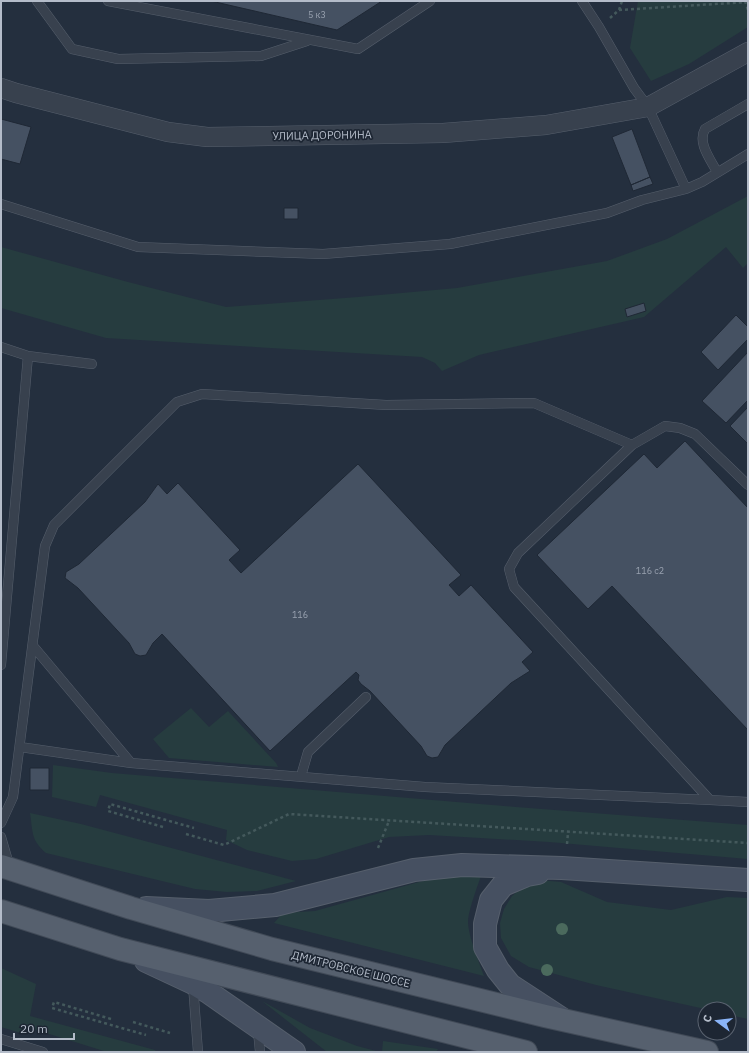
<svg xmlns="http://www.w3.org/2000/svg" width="749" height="1053" viewBox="0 0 749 1053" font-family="'IBM Plex Sans',sans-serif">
<rect width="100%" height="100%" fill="#242f3e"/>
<!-- green -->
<path fill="#263c3f" d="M638 1H748V27L689 64 651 81 630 48Z
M748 196V263L743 268 726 247 644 317 479 355 442 371 435 363 422 357 106 338 1 308V247L128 282 226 307 358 297 457 288 607 261 667 239Z
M191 708 209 727 228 711 276 763 278 767 169 758 153 739Z
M53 765 112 773 516 807 748 825V859L549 842 429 835 389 837 316 859 292 861 247 850 226 840 227 830 100 795 96 807 52 797Z
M30 813 81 824 296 881 257 891 227 892 195 889 46 853C31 840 33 833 30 813Z
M482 873C478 885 469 908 468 921 468 936 479 961 484 976L274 923 283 913 315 911 437 877Z
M539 880 561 882 607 902 671 910 727 897 748 898V1019L729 1015V1009H705L596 985 529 967 511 956 501 938 500 923 504 909 512 896 526 884Z
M1 968 36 984 30 1016 155 1050 156 1052H107L27 1027 21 1033 1 1027Z
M262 1001 310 1028 357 1046 380 1052H327Z
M383 1041 438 1049 436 1052H382Z"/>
<!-- building -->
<path fill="#455162" stroke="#1f2835" d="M211 1H382L337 30Z
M1 119 31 127 20 164 1 159Z
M632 129 650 177 631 185 612 137Z
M650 177 653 184 633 191 631 185Z
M284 208H298V219H284Z
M644 303 646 311 627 317 625 309Z
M736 315 748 327V339L718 370 701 352Z
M748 352V400L726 423 702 401Z
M748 407V444L730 426Z
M685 441 748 508V730L612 586 588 609 537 555 644 454 657 468Z
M358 464 461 575 449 585 459 596 471 585 533 652 522 662 530 671 511 683 445 745 438 757 432 758 427 756 421 746 370 691 361 684 358 680 359 675 356 672 270 751 162 634 153 643 146 655 140 656 135 654 129 643 78 588 65 578 66 572 79 564 145 502 158 484 167 494 178 483 240 550 229 560 241 573Z
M30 768H49V790H30Z"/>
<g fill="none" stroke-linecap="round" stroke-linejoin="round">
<defs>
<path id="lane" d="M37 1 72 49 118 59 261 56 307 41
M108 1 358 49 430 1
M717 172C711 160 697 143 705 129L748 104
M686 189 702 182 748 154
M1 204 138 247 323 254 450 244 607 213 642 200 686 189 648 107 634 88 599 27 582 1
M1 347 28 356 1 665
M28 356 92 364
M632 445 518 553 509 569 514 587 710 800 748 802
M33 646 131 763
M20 747 131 763 425 787 710 800
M301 776 308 752 366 697
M1 823 13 797 45 546 54 525 177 402 202 394 386 405 534 403 632 445 665 426 680 428 695 434 748 485
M1 837 10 868
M193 985 198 1052
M258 1031 260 1052
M1 1039 43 1052"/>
<path id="street" d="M1 88 16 93 168 132 207 137 443 133 546 125 648 107 748 52"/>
<path id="secondary" d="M538 873 527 875 503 885 491 900 485 924V947L498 970 510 985 562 1019
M146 908 209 911 275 905 414 870 462 865 562 868 748 880
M146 961 193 983 208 992 294 1052"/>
<path id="primary" d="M1 866 131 908 272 949 545 1016 707 1052
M1 911 120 949 526 1052"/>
</defs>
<!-- lane casing -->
<use href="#lane" stroke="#565f6c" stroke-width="10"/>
<!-- street casing -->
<use href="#street" stroke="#565f6c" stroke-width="20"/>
<!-- secondary casing -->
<use href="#secondary" stroke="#565f6c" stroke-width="24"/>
<!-- primary casing -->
<use href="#primary" stroke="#414a57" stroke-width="24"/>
<!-- path -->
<path stroke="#44595c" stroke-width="2.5" stroke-dasharray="3 3" stroke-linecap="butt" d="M745 1 748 10
M619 10 748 2
M610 18 619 10 622 1
M163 827 108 811 110 804 194 828
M186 834 224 845 289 814 748 843
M567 844 568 833
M378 848 389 821
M111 1019 54 1002 52 1008 146 1035
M133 1022 170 1033"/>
<!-- lane -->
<use href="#lane" stroke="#38414e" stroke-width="9"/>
<!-- street -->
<use href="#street" stroke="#38414e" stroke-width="19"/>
<!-- secondary -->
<use href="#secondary" stroke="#465061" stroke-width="22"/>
<!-- primary -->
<use href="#primary" stroke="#56606e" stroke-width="22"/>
</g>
<!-- trees -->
<g fill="#4b6a5d">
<circle cx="562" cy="929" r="6"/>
<circle cx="547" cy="970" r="6"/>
</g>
<g text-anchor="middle" stroke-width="3.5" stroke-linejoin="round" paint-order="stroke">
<!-- number labels -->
<g font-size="9" fill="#98a1af">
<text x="317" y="18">5 к3</text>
<text x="650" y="574">116 с2</text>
<text x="300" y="618">116</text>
</g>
<!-- street labels -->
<g font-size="11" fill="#b4bcc9" stroke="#1d2633">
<text transform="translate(322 135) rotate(-1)" y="4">УЛИЦА ДОРОНИНА</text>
<text transform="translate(351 969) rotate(14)" y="4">ДМИТРОВСКОЕ ШОССЕ</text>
</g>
</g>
<!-- border -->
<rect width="749" height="1053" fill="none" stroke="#b4bcc9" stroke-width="4"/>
<!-- north arrow -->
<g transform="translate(717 1021) rotate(285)"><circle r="19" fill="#1d2633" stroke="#59626f"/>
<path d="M0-3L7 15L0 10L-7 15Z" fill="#8ab4f8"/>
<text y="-6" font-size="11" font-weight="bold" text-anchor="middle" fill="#b4bcc9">С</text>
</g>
<!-- scale -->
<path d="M14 1033v6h60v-6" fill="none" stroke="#b4bcc9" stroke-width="2"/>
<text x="20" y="1033" font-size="12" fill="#b4bcc9" stroke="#1d2633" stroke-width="3" paint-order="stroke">20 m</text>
</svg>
